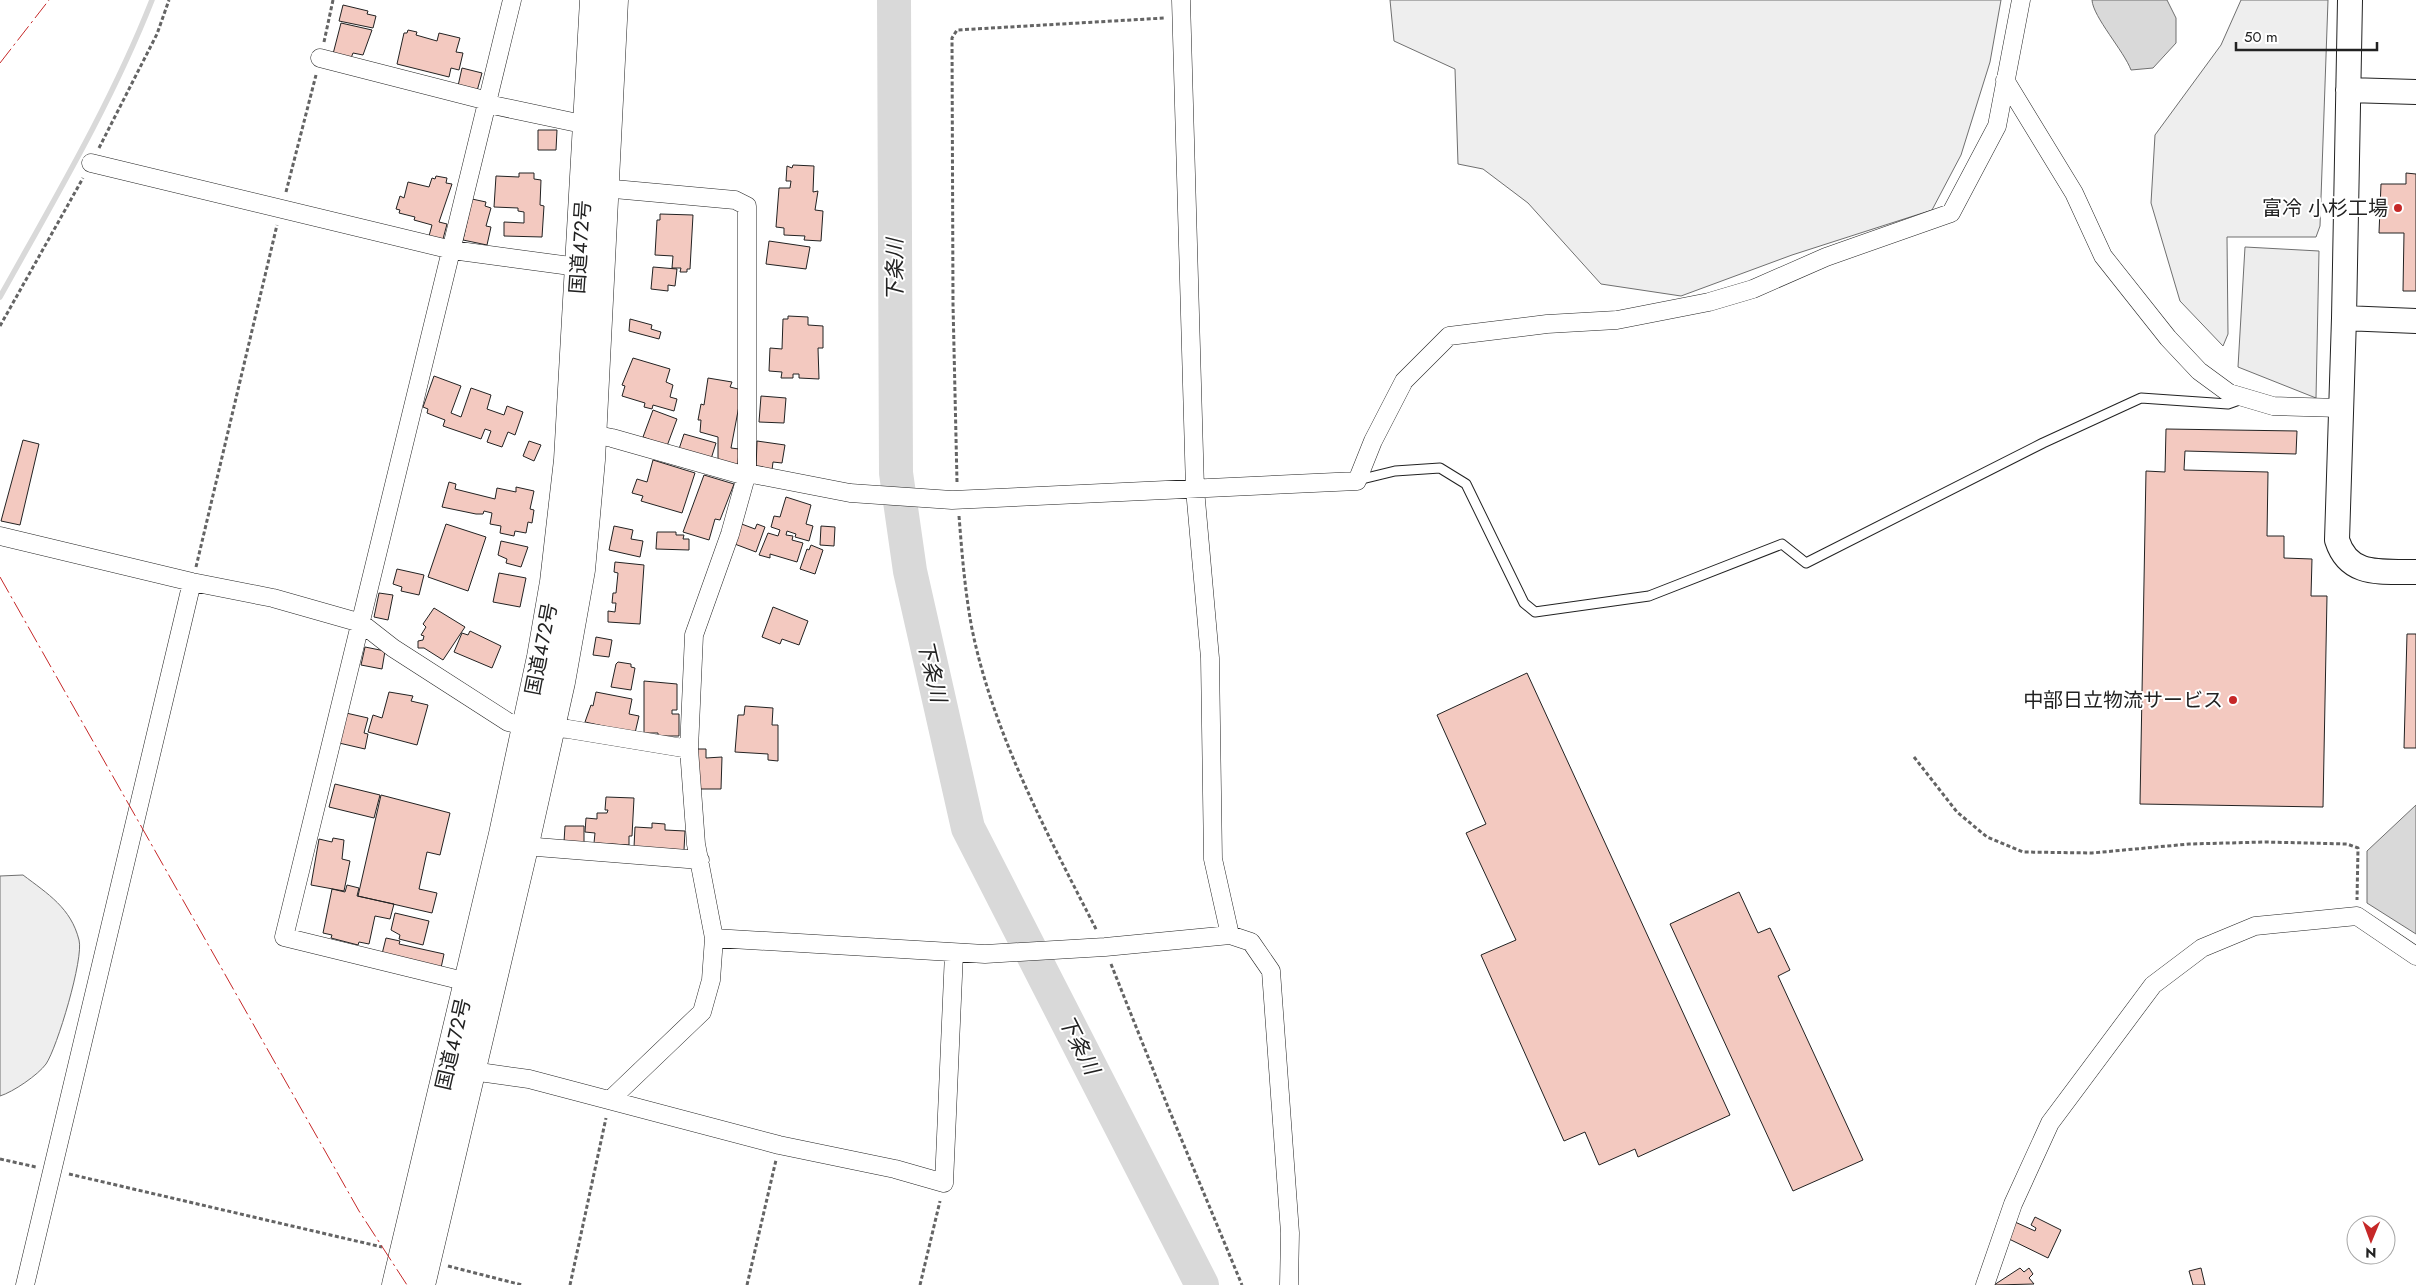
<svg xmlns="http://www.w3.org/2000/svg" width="2416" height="1285" viewBox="0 0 2416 1285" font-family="Jost,'Noto Sans JP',sans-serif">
<rect width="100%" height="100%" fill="#fff"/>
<!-- green -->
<path fill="#eee" stroke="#6f6f6f" d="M1390 0H2001L1990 62 1961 155 1932 210 1792 255 1681 296 1601 284 1528 203 1483 169 1458 164 1455 69 1394 41Z
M2241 0H2328L2320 226 2316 237H2227L2228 334 2223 346 2180 301 2151 203 2155 135 2221 45Z
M23 875C48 894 71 908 79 940 84 958 57 1048 46 1064 38 1075 13 1092 0 1096V876Z"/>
<!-- parking -->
<path fill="#ededed" stroke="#6f6f6f" d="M2245 247 2319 251 2316 398 2238 367Z"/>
<!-- water -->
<path fill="#d9d9d9" stroke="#6f6f6f" d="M2092 0H2167L2176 18V43L2153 68 2131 70C2124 51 2093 17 2092 0Z
M2416 805V934L2367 903V851Z"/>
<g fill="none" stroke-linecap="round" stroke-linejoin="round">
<!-- stream -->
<path stroke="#d9d9d9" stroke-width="5.5" d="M0 297C54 200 111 104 152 0"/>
<!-- river -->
<path stroke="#d9d9d9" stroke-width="34" d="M894 0 896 473 910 571 968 828 1202 1285"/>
</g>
<!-- building -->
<path fill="#f3c9c0" stroke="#222" d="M343 5 368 11 367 14 376 16 373 28 339 21Z
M341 23 372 30 363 55 353 53 351 58 333 54Z
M408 30 417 32 416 35 437 41 439 33 460 38 456 52 463 53 459 70 451 68 449 77 397 64 404 33H407Z
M462 68 482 73 477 91 458 86Z
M538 130H557L556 150H538Z
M793 165 814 166 813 192 818 191 815 210 823 211 821 241 804 240 805 236 784 235V228L776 227 779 188H790L791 181H786L787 166 792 168Z
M519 173H534V179L541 180 540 205 544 206 542 237 504 236V222L524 223V212L518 211V208L494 207 496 176 519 177Z
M2406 173 2416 174V291H2403L2404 233H2379L2381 184H2406Z
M436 176 447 178 446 183 452 184 439 222 447 224 443 239 429 236 432 225 414 220 415 217 399 213 400 210 396 209 400 196 404 198 408 182 429 187 432 178 435 179Z
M472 199 486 202 485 206 491 208 486 226 491 227 487 245 463 240Z
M660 214 693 215 690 269H687V272H680L681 268H672L673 256 655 255 657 220H660Z
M769 241 810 247 806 269 766 264Z
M653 267 677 269 675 286 668 285V291L651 289Z
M788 316 808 317V325L823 326V348H818L819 379 799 378V374H793V378H781L782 372 769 371 770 348 782 349 783 319H788Z
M630 319 652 325 651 329 661 332 659 339 629 331Z
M633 358 670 369 666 382 673 385 670 397 677 399 674 411 653 405 652 409 644 407 645 403 622 396 625 386 622 385Z
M434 376 461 386 451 413 461 417 471 388 491 395 487 409 504 415 507 406 523 412 515 435 508 432 502 447 487 442 491 431 485 429 481 439 443 426 445 420 427 413 428 409 423 407Z
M708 378 732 382 730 387 742 390 731 448 739 449 738 465 718 461V437L700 432 701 420H698L701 404 704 405Z
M761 396 786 398 784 423 759 422Z
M653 410 677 419 667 446 643 437Z
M2166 429 2297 431 2296 454 2185 451 2184 470 2268 472 2267 536H2284V558L2312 559 2311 596H2327L2323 807 2140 804 2146 471 2165 472Z
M684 434 716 443 711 459 679 449Z
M23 440 39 444 20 525 1 521Z
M529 441 541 445 534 461 523 456Z
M757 441 785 445 782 463 773 462 772 470 756 469Z
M653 460 695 473 682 513 641 501 643 496 632 493 637 479 647 482Z
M704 475 734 484 720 520 715 519 709 540 683 532Z
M449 482 456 484 455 489 495 499 497 488 516 492V487L534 491 530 509 534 510 532 523 528 522 526 533 515 531 514 536 500 533 501 526 490 524 492 513 484 511 483 514H476L442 507Z
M786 497 811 505 806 524 813 526 809 541 795 537 796 534 787 531 786 535 793 536 792 540 803 543 797 562 770 554V558L759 555 768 533 778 536 780 530 771 527 774 516 780 517Z
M739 523 755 529 757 524 765 527 756 552 732 543Z
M446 524 486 537 468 591 428 577Z
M614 526 633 530 631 539 643 541 640 557 609 550Z
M821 526 835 527 834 546 820 545Z
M657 532H676V535H684L683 539H689V550L656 549Z
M501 541 528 547 521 567 506 563 507 559 498 555Z
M811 545 823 550 815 574 800 569 807 549 809 550Z
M615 562 644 565 640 624 608 622V611L615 612 616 603H612L613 593H616L618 573 614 572Z
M397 569 424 575 419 595 401 591 402 587 393 584Z
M499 573 526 578 520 607 493 602Z
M379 593 393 595 388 620 374 617Z
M773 607 808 621 799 645 782 639 780 644 762 637Z
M434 608 465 627 443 660 424 648H418V641L423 640 424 636 421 635 426 627 423 624Z
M470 631 501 646 492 668 454 652 462 633 468 635Z
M2407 634H2416V748H2404Z
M596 637 612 640 609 657 593 655Z
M365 647 385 651 382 669 361 665Z
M618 662 631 664V667L635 668 631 690 611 687 616 664Z
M1527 673 1730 1115 1638 1157 1635 1149 1599 1165 1585 1132 1564 1141 1481 955 1516 940 1466 833 1486 824 1437 715Z
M644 681 677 684V710H672V714H679V736H658V733H644Z
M389 692 413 696 411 701 428 705 417 745 368 732 373 715 382 718Z
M596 692 632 699 629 714 639 716 635 733 585 722 591 705 593 706Z
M745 706 773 708 772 725H778V761L768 760V754L735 752 738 715H744Z
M346 713 368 718 364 733 368 734 365 749 339 743Z
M697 749H706V758L722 757 721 789H698Z
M335 784 380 795 374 818 329 807Z
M381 795 450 813 440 855 427 852 419 889 437 893 432 913 358 896Z
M606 797 634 798 632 836H629V845L594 843 595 833 585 832 586 818 597 819V813H607L608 810H605Z
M652 823 665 824V830L685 831 684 850 634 847 635 827 652 828Z
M565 826H584V843L564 842Z
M333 838 344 840 342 859 350 861 344 891 311 885 319 839 332 842Z
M347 885 359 888 357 896 394 904 390 919 375 916 369 944 359 942 358 945 331 938 332 935 323 933 332 889 345 892Z
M1739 892 1758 933 1770 928 1790 970 1778 976 1863 1160 1793 1191 1670 924Z
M395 913 429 921 423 945 399 939 400 935 391 930Z
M386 938 400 941 399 944 444 954 441 968 382 954Z
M2035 1217 2061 1230 2048 1258 2007 1238 2015 1222 2035 1231 2036 1228 2031 1225Z
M2020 1268 2024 1272 2029 1268 2033 1274 2029 1278 2034 1284 1994 1285Z
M2201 1268 2205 1285H2193L2189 1271Z"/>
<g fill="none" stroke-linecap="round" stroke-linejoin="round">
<defs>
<path id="lane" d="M1358 480 1395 471 1440 468 1466 484 1524 603 1535 612 1649 596 1782 544 1806 563 2043 443 2141 398 2228 404 2242 399"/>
<path id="street" d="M1181 0 1195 489 1210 658 1213 859 1230 935
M320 58 488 101
M2005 80 2074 193 2103 256 2168 338 2199 371 2229 393 2273 406 2341 408
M488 104 587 125
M91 163 452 250 578 267
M603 188 735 200 747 206V473L730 534 694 635 689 749 696 844 714 938 711 980 702 1012 610 1100
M592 434 612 438 746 476
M747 473 850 493 952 500 1357 481 1373 441 1404 381 1449 336 1547 324 1617 320 1709 302 1753 289 1826 257 1951 213 1997 126 2021 0
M0 536 192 582 273 598 361 623 393 648 508 722 526 726 568 729 689 749
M524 846 700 860
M714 938 985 954 1105 947 1230 935 1251 942 1271 971 1290 1233 1289 1285
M476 984 284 937 512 0
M472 1071 529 1079 779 1145 895 1169 944 1183 954 953
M25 1285 192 582
M1985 1285 2013 1204 2050 1123 2153 985 2202 948 2255 926 2357 916 2416 956"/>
<path id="secondary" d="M2350 0 2344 318 2337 540C2349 578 2382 571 2416 572
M2348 90 2416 92
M2344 318 2416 321"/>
<path id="highway" d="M396 1285 503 834 541 657 554 582 568 460 594 0
M421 1285 526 839 561 682 581 570 591 460 614 0"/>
</defs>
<!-- lane casing -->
<use href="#lane" stroke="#222" stroke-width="11"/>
<!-- street casing -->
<use href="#street" stroke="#222" stroke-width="19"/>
<!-- secondary casing -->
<use href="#secondary" stroke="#222" stroke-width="26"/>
<!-- highway casing -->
<use href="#highway" stroke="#222" stroke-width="29"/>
<!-- path -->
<path stroke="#646464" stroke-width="3" stroke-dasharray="4 2.5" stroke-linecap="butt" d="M324 42 333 0
M99 148 157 34 169 0
M286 192 316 75
M0 326 83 178
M957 482 953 304 952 38 957 30 1164 18
M959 516C962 554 965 592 972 629 994 736 1048 835 1097 931
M196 567 277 225
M1914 757 1957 812 1987 837 2023 852 2092 853 2189 844 2266 842 2347 844 2358 848 2357 900
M1111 964 1168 1107 1242 1285
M0 1159 36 1167
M69 1174 382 1247
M448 1266 522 1285
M570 1285 606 1118
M747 1285 776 1160
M920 1285 940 1201"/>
<!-- lane -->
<use href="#lane" stroke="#fff" stroke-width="9"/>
<!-- street -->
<use href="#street" stroke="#fff" stroke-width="18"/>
<!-- secondary -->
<use href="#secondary" stroke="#fff" stroke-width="24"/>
<!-- highway -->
<use href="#highway" stroke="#fff" stroke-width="28"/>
<!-- power -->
<path stroke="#c62828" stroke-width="1" stroke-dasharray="18 4 2.5 4" stroke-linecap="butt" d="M0 63 49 0
M0 577 359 1211 407 1285"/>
</g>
<!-- markers -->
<g fill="#c62828" stroke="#fff" stroke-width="2">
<circle cx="2398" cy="208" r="5"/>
<circle cx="2233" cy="700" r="5"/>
</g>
<g text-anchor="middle" stroke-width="4" stroke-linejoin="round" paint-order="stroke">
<!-- poi labels -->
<g font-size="20" fill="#222" stroke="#fff" text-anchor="end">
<text x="2388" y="215">富冷 小杉工場</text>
<text x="2223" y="707">中部日立物流サービス</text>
</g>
<!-- street labels -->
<g font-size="20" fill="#222" stroke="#fff">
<text transform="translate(580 247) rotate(-86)" y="7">国道472号</text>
<text transform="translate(541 649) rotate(-79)" y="7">国道472号</text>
<text transform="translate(453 1044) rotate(-77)" y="7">国道472号</text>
</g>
<!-- water labels -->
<g font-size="21" font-style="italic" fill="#222" stroke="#fff">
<text transform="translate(895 270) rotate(-90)" y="7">下条川</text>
<text transform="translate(932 671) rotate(77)" y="7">下条川</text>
<text transform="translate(1079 1045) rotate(63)" y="7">下条川</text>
</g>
</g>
<!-- north arrow -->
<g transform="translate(2371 1240) rotate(181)"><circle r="24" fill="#ffffff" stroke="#a7a7a7"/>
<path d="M0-4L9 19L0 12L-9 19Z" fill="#c62828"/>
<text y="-8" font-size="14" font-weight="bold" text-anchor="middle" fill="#222222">N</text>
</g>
<!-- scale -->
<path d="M2236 42v8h141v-8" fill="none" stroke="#222222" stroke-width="2.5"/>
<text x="2244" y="42" font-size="15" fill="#222222" stroke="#ffffff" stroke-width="4" paint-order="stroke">50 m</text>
</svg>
